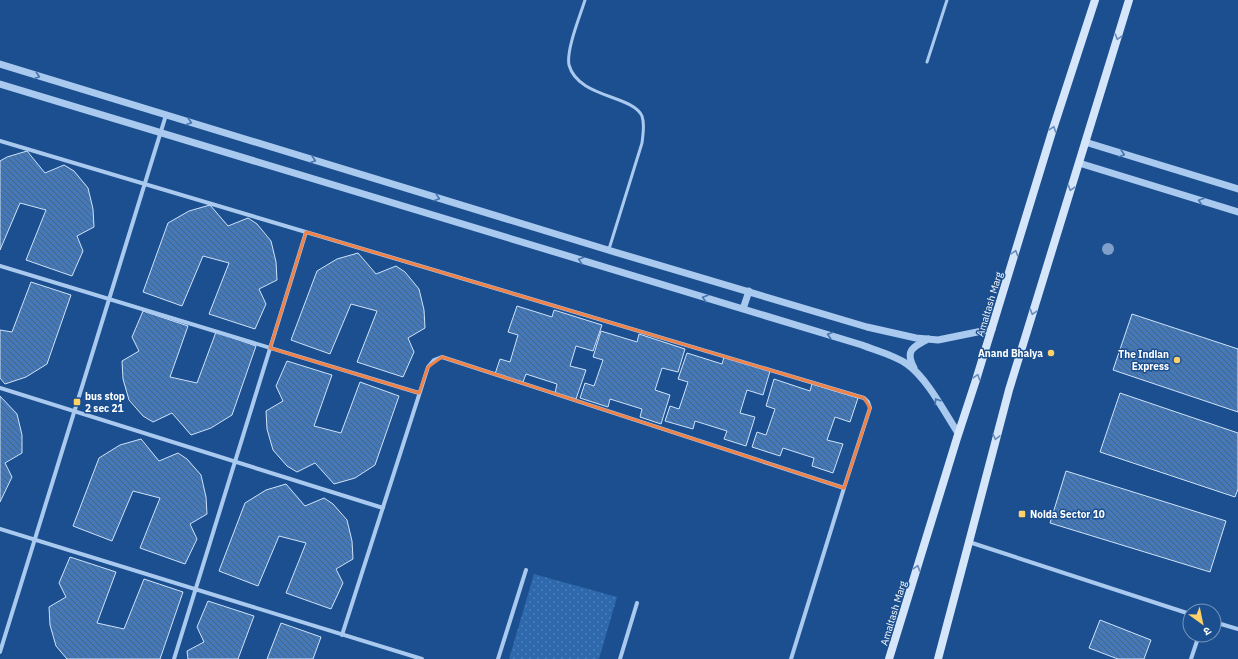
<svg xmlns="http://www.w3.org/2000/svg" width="1238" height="659" viewBox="0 0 1238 659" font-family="'IBM Plex Sans','Noto Sans Devanagari',sans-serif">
<defs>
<pattern id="grass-dots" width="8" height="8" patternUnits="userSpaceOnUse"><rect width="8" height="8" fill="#2e69ad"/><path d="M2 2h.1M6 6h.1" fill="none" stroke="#4d80b9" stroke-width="1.8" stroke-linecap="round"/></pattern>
<pattern id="building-back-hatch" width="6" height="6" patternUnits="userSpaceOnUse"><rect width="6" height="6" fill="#4478b7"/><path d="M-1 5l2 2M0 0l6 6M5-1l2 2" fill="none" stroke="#486282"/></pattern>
</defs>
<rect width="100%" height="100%" fill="#1b4f8f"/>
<!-- grass -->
<path fill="url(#grass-dots)" d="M534 574 617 597 599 659H509Z"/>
<!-- building -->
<path fill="url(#building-back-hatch)" stroke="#cfe3fa" d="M27 151 45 173 64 165 74 171 88 188 93 209 94 227 77 236 83 251 72 276 26 260 46 210 20 203 0 250V161L7 157Z
M210 205 228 226 248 218 257 224 271 241 276 262 277 280 259 289 266 304 255 329 209 314 229 263 203 256 182 306 143 292 168 223 189 211Z
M358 253 376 274 396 266 405 272 419 289 424 310 425 328 408 338 414 352 403 377 357 362 377 311 351 304 330 354 291 340 317 271 337 259Z
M31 282 71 295 47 364 26 377 5 384 0 378V330L12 332Z
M517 306 552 317 554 310 602 325 593 351 576 346 570 366 586 370 576 399 555 393 557 384 526 374 523 382 495 374 500 359 510 362 518 335 508 332Z
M143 311 188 326 170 377 197 383 216 332 256 346 232 415 211 428 191 435 172 413 153 422 143 416 129 400 123 379 122 361 139 351 132 337Z
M1132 314 1238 349V412L1113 370Z
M601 331 637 342 639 334 685 349 678 372 662 368 655 390 670 395 661 424 640 417 642 409 610 399 608 407 580 398 585 383 594 386 603 360 593 357Z
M687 353 722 364 724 357 770 371 763 395 747 390 740 413 755 417 746 446 724 439 727 431 695 421 693 429 665 421 670 406 679 409 688 382 678 379Z
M287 361 332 375 314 426 341 433 360 382 399 396 375 465 355 478 334 484 315 463 297 472 287 466 273 450 267 429 266 411 283 401 276 386Z
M774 379 810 391 812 384 858 398 850 422 835 417 827 440 843 444 833 473 812 466 814 458 783 448 780 456 752 447 757 432 766 435 775 409 766 406Z
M1120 393 1238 433V489L1235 497 1100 452Z
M0 396 17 414 22 435V453L5 463 12 477 0 502Z
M141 439 159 461 178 453 187 459 201 475 206 497 207 514 190 524 197 539 185 564 140 548 160 498 133 491 112 541 73 526 99 458 120 445Z
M1066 471 1226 521 1210 572 1050 523Z
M286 484 305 506 324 498 333 504 347 520 352 541 353 559 336 569 343 583 331 609 286 593 306 543 279 536 258 586 219 571 245 503 266 490Z
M70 557 116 572 97 623 124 629 144 579 183 592 160 659H67L56 646 50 625 49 607 66 597 59 583Z
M208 601 254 616 238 659H188L187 651 204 642 197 627Z
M1100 620 1151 640 1144 659H1118L1089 648Z
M281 623 321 637 313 659H267Z"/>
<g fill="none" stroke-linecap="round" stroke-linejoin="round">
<!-- service -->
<path stroke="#a9c9ee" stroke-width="3" d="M585 0C580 16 566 50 569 65 578 98 633 95 642 116 645 125 643 134 642 143L609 249
M927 62 947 0"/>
<!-- minor -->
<path stroke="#a9c9ee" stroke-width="4" d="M0 141 864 398 868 402 870 408 844 488 791 659
M0 266 419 393
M0 388 383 508
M0 529 422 659
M969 542 1190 614
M1214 622 1238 629
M342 635 428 367 434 360 442 357 844 488
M0 652 166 115
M174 659 306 232
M498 659 526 570
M620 659 637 603
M1191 659 1199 635"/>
<!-- tertiary -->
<path stroke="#a9c9ee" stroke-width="7" d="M0 64 608 250 867 327 916 338 938 340 992 329
M0 84 862 345C877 351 894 355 907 364 927 378 945 413 958 433
M1085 142 1238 189
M1079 163 1238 212
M743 309 749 291
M914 368C905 351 912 347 928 339"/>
<!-- secondary -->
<path stroke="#d6e6fa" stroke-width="8" d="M889 659 957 438 976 380 1052 132 1095 0
M938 659 969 542 1009 390 1129 0"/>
</g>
<!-- trees -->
<circle fill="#7ea0ca" cx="1108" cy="249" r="6"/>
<!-- one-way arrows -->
<defs><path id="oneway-chevron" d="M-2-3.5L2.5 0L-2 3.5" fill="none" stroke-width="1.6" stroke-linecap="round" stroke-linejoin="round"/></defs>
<g stroke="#668bba">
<use href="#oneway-chevron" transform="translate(1118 37) rotate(107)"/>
<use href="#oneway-chevron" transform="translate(1053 129) rotate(-72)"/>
<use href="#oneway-chevron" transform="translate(1071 188) rotate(107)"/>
<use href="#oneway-chevron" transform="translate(1015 253) rotate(-73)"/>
<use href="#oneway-chevron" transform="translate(1033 312) rotate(107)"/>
<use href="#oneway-chevron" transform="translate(977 377) rotate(-73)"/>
<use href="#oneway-chevron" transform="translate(996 437) rotate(104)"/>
<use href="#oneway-chevron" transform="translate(917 568) rotate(-73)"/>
</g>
<g stroke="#4674ac">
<use href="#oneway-chevron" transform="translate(37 76) rotate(17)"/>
<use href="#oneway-chevron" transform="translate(189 122) rotate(17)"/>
<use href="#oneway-chevron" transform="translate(1122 154) rotate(17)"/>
<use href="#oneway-chevron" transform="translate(313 160) rotate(17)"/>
<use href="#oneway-chevron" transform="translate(437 198) rotate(17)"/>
<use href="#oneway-chevron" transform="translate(1201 201) rotate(-163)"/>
<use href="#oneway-chevron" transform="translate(581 260) rotate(-163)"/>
<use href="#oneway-chevron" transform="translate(705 298) rotate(-163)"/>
<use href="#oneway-chevron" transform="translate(830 335) rotate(-163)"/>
<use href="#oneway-chevron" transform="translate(937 401) rotate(-123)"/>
</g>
<!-- marked area -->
<path fill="none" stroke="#ee8249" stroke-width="3" stroke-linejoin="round" d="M306 232 864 398 870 408 844 488 442 357 428 367 419 393 270 348Z"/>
<!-- markers -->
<g fill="#ffd166" stroke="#1b4f8f" stroke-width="1.5">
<circle cx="1051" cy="353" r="4"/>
<circle cx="1177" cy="360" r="4"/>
<rect x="73" y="398" width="8" height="8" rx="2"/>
<rect x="1018" y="510" width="8" height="8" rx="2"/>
</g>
<g text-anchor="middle" stroke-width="3" stroke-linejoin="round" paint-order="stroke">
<!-- street labels -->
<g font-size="10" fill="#fff" stroke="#1b4f8f">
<text transform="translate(989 304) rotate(-73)" y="4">Amaltash Marg</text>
<text transform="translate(893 613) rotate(-73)" y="4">Amaltash Marg</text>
</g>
<!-- poi labels -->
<g font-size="10" font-weight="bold" fill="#fff" stroke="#1b4f8f" text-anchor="end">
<text x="1043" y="357">Anand Bhaiya</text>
<text x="1169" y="358">The Indian<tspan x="1169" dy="12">Express</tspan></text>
<text x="85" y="400" text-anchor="start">bus stop<tspan x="85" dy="12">2 sec 21</tspan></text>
<text x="1030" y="518" text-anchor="start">Noida Sector 10</text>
</g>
</g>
<!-- north arrow -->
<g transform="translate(1202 623) rotate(147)"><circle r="19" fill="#1b4f8f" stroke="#7695bc"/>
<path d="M0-3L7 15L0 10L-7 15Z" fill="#ffd166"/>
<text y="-6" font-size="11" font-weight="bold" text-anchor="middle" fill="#ffffff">उ</text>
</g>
</svg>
